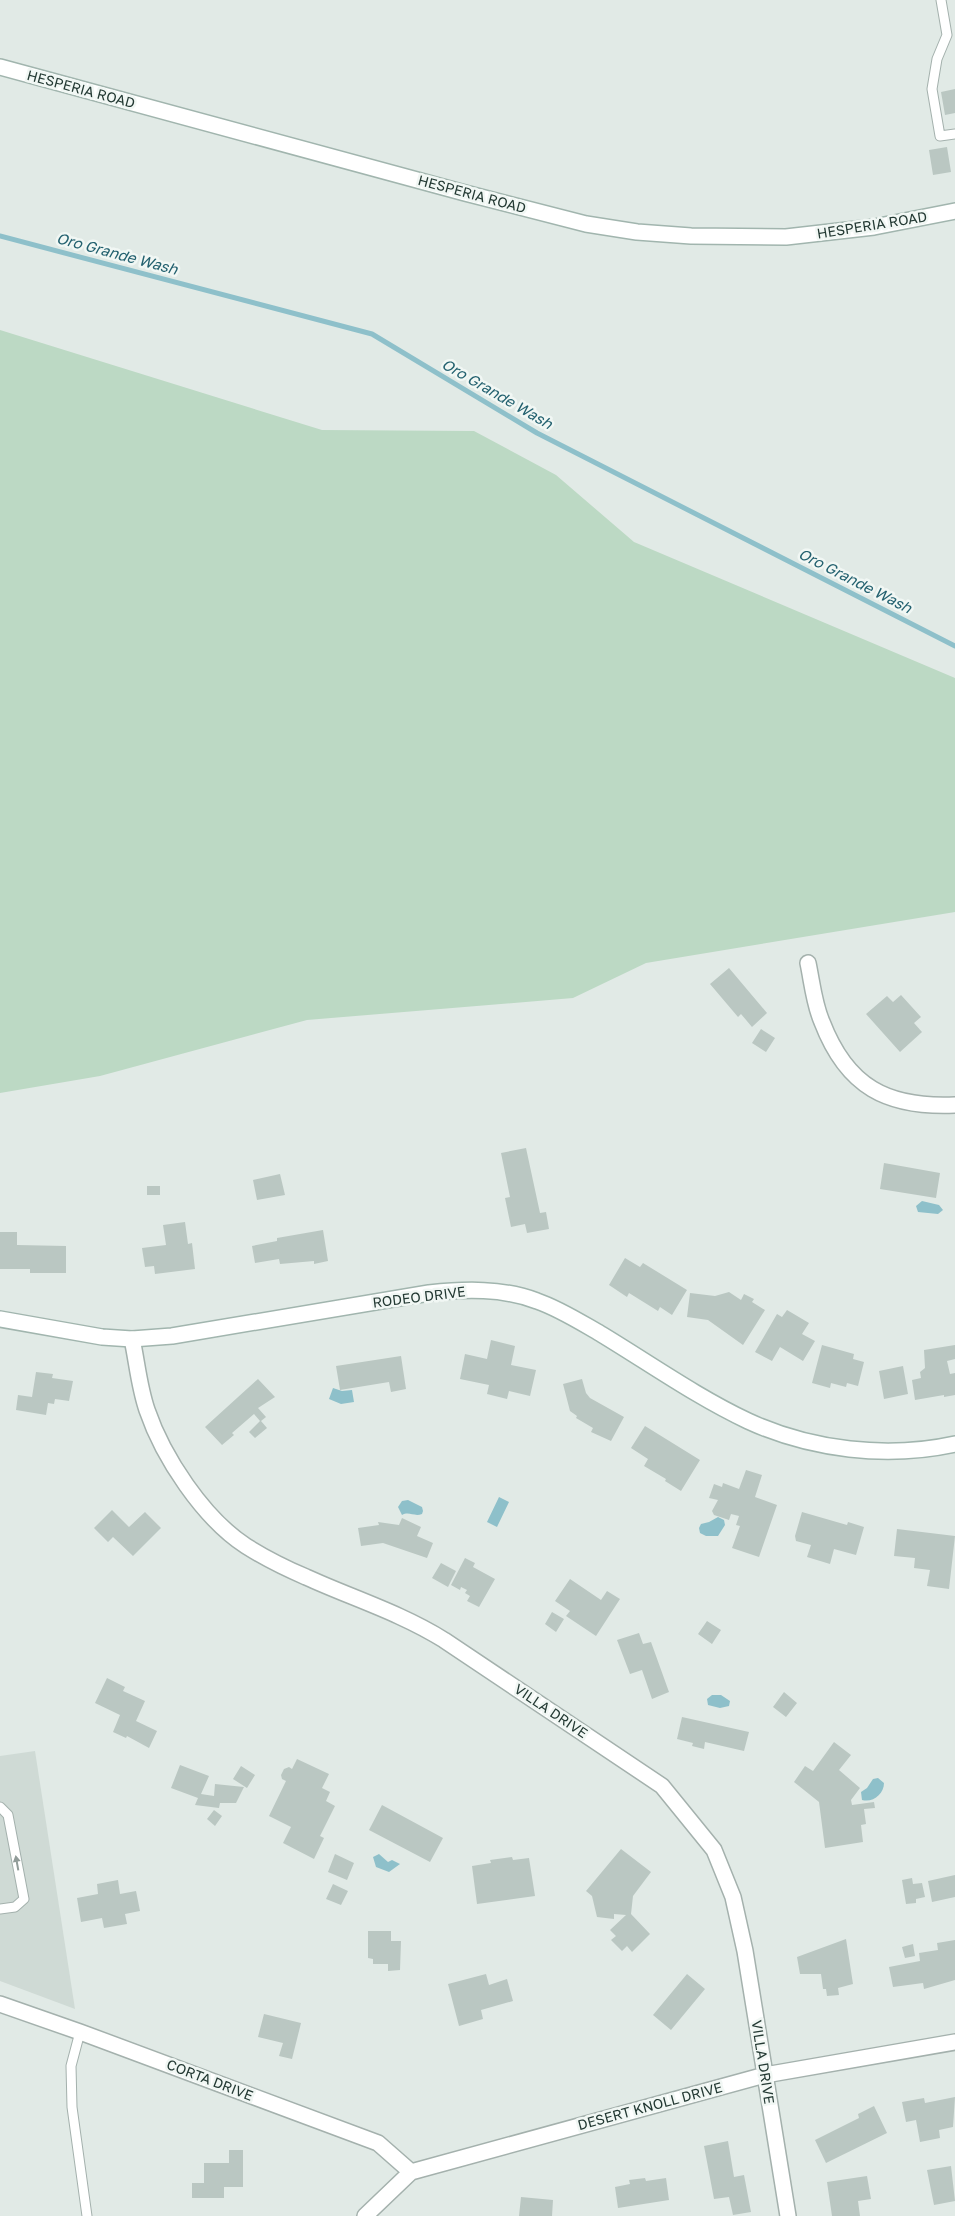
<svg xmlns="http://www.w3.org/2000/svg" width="955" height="2216" viewBox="0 0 955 2216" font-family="'Golos Text',sans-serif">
<rect width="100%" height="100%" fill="#e1eae6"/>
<!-- built -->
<path fill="#cfdad5" d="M35 1751 75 2009 0 1981V1756Z"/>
<!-- green -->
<path fill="#bcd9c4" d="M0 330 322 430 474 431 556 475 634 542 955 678V912L646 963 573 998 307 1020 100 1076 0 1093Z"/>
<!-- water -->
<path fill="#8ec0ca" d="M922 1201 939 1205 943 1210 938 1214 918 1212 916 1206Z
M333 1388 342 1391 352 1390 354 1402 341 1404 329 1399Z
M499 1497 509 1502 497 1527 487 1522Z
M408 1500 422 1507 423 1511 422 1514C414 1517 409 1511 402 1515L398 1507 402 1501Z
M718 1517 724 1520 725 1525 718 1536H706L700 1533 699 1528 701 1524 709 1522Z
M712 1695H721L730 1701 729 1706 720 1708 708 1705 707 1699Z
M878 1778 884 1783C884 1794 873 1803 862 1800L861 1792 867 1788 873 1779Z
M379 1854 388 1862 392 1860 400 1864 389 1872 376 1867 373 1857Z"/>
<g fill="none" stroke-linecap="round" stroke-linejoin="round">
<!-- stream -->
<path stroke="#8ec0ca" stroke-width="5" d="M0 236 372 334 537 433 955 646"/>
</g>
<!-- building -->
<path fill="#bac7c2" d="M955 89V113L945 115 941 92Z
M947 147 951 172 933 175 929 150Z
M729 968 767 1013 752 1027 741 1014 738 1017 710 984Z
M901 995 921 1017 914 1023 922 1032 900 1052 866 1014 887 996 893 1002Z
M761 1029 775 1038 766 1052 752 1043Z
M526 1148 540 1213 546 1212 549 1229 527 1233 525 1224 511 1227 505 1198 510 1197 501 1153Z
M884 1163 940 1173 936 1198 880 1189Z
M280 1174 285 1195 257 1200 253 1180Z
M147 1186H160V1195H147Z
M185 1222 188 1244 192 1243 195 1269 155 1274 154 1266 145 1267 142 1248 166 1245 163 1225Z
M323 1230 328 1261 314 1264V1261L280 1264 279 1259 255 1263 252 1246 277 1241V1238Z
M0 1232H17V1245L66 1246V1273H30V1269H0Z
M625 1258 640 1267 643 1263 687 1290 672 1315 660 1307 658 1311 629 1293 627 1297 609 1285Z
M729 1292 741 1300 744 1294 754 1299 752 1302 765 1310 743 1345 708 1320 687 1317 690 1293 715 1296Z
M787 1310 809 1323 802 1334 815 1341 803 1361 780 1347 772 1361 755 1352 777 1314 782 1317Z
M491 1340 515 1346 511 1365 536 1370 530 1396 509 1391 507 1399 487 1394 489 1385 460 1379 465 1354 487 1359Z
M822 1345 854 1354 853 1359 864 1362 858 1386 847 1383 846 1387 831 1383 830 1388 812 1383Z
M955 1345V1359L947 1361 950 1374 955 1373V1395L944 1397V1395L915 1400 912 1380 921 1378 920 1372 925 1368 924 1350Z
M401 1356 406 1389 391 1392 389 1382 340 1390 336 1366Z
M903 1366 908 1394 884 1399 879 1371Z
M36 1372 53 1374 52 1378 73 1381 69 1401 55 1399 54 1404 48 1403 46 1415 16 1410 18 1395 32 1397Z
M258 1379 275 1397 258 1408 266 1417 261 1421 267 1428 255 1438 249 1432 260 1421 254 1414 232 1433 234 1435 222 1445 205 1427Z
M582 1379 586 1393 590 1398 624 1417 611 1441 591 1432 593 1428 576 1418 577 1416 570 1411 563 1384Z
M645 1426 700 1460 681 1491 665 1481 666 1479 644 1466 648 1459 631 1448Z
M746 1470 762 1475 755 1497 777 1505 759 1557 732 1548 740 1526 736 1525 739 1516 731 1514 729 1520 714 1515 712 1511 718 1500 709 1498 714 1484 722 1487 723 1483 739 1489Z
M112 1510 129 1527 145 1512 161 1528 133 1556 113 1537 108 1542 94 1528Z
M802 1512 847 1525 848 1522 864 1527 856 1555 834 1549 830 1564 807 1557 811 1545 796 1541 795 1536Z
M402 1518 421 1527 417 1536 433 1543 427 1558 383 1543 361 1546 358 1528 379 1525 378 1522 399 1525Z
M897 1529 955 1536 949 1589 927 1586 930 1570 914 1568 915 1558 894 1556Z
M465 1558 475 1563 473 1567 495 1579 479 1607 467 1601 470 1596 465 1593 467 1590 461 1587 460 1590 451 1585Z
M441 1563 456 1571 448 1587 432 1578Z
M570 1579 601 1600 607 1591 620 1599 596 1636 566 1616 570 1611 555 1601Z
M552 1612 564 1619 556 1632 545 1624Z
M707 1621 721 1630 712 1644 698 1634Z
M639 1633 643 1644 651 1642 669 1692 652 1699 642 1670 630 1674 617 1640Z
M107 1678 125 1687 123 1691 145 1701 136 1721 157 1731 149 1748 127 1736 126 1738 113 1732 120 1715 95 1703Z
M784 1692 797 1703 786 1717 773 1707Z
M682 1717 749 1732 744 1751 705 1742 704 1749 692 1746 693 1743 677 1739Z
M834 1742 851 1755 839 1770 860 1788 851 1800 852 1805 874 1802 875 1808 864 1809 866 1824 861 1825 863 1842 825 1848 819 1802 794 1782 805 1766 813 1771Z
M297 1759 329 1774 322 1788 330 1792 326 1801 335 1806 320 1836 324 1838 314 1859 283 1843 291 1827 269 1816 286 1781 282 1779 281 1775 284 1769 289 1767 292 1769Z
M180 1765 209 1776 201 1794 214 1796 215 1784 244 1787 236 1803H220L219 1808 195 1805 198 1798 171 1788Z
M241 1766 255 1775 247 1788 233 1779Z
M382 1805 443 1838 430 1862 369 1830Z
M214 1810 222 1816 215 1826 207 1819Z
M621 1849 651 1872 633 1896 631 1914 650 1934 632 1952 627 1946 622 1951 611 1940 616 1936 610 1930 626 1915 614 1914V1919L597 1917 592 1896 586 1891Z
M335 1854 354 1863 347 1880 328 1872Z
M512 1857 513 1860 529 1858 535 1896 477 1904 472 1866 491 1863 490 1860Z
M955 1875V1897L932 1902 928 1881Z
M912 1878 913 1884 922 1883 925 1897 916 1899V1903L906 1904 902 1880Z
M118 1880 120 1894 136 1891 140 1911 125 1914 127 1924 104 1928 102 1918 81 1922 77 1898 98 1894 97 1884Z
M333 1884 348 1891 341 1905 326 1899Z
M368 1931H391V1941H401L400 1970 388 1971V1964H373V1959L368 1958Z
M846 1939 853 1984 838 1988 839 1995 827 1996 826 1989H823L821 1974H800L797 1957Z
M955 1940V1980L924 1989 923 1983 893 1987 889 1967 920 1961 919 1953 938 1950 937 1943Z
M913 1944 915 1956 905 1958 902 1947Z
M486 1974 489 1985 507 1979 513 2001 481 2010 483 2019 459 2026 448 1984Z
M687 1974 705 1989 671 2030 653 2015Z
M264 2014 301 2023 292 2059 279 2056 283 2043 258 2037Z
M955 2097 953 2127 939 2130 940 2138 920 2142 916 2120 906 2122 902 2102 924 2098 925 2103Z
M874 2106 887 2133 826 2163 815 2140 859 2118 858 2114Z
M728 2141 734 2177 744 2175 751 2212 733 2215 729 2197 714 2199 704 2146Z
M229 2150H243V2187H224V2198H192V2183H204V2163H229Z
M951 2166 955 2201 934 2205 927 2170Z
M867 2176 871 2199 858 2201 860 2216H832L827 2182Z
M645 2178 646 2181 666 2178 669 2200 618 2208 615 2187 630 2184 629 2180Z
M521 2197 553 2200 552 2216H519Z"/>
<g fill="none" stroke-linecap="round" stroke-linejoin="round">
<defs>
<path id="lane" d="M941 0 947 35 937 59 932 89 940 136 955 134
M0 1807 8 1815 24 1899 15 1907 0 1909
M80 2032 71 2066 72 2107 87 2216"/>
<path id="street" d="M808 963C812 982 814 1004 822 1022 847 1087 887 1108 955 1105
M132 1339C137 1362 139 1387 147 1410 163 1457 203 1518 246 1546 265 1558 285 1568 306 1577 352 1598 401 1613 444 1640L662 1786 714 1850 733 1897 745 1951 788 2216
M0 2004 80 2032 378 2143 411 2172
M365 2216 411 2172 765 2075 955 2042"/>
<path id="secondary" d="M0 67 465 193 586 224 637 232 691 236 786 237 874 227 955 211
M0 1319 102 1337 132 1339 172 1336 429 1293C465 1289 503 1288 537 1301 560 1309 580 1322 601 1334 649 1363 697 1397 748 1421 811 1450 887 1459 955 1444"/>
</defs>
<!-- lane casing -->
<use href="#lane" stroke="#a4b1ad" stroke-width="11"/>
<!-- street casing -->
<use href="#street" stroke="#a4b1ad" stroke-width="18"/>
<!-- secondary casing -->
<use href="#secondary" stroke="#a1b5ae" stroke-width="18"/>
<!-- lane -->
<use href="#lane" stroke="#fff" stroke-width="9"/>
<!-- street -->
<use href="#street" stroke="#fff" stroke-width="15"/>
<!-- secondary -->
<use href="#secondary" stroke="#fff" stroke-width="15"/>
</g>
<!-- one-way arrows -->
<defs><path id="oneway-solid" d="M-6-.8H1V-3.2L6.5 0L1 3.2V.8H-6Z" transform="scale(1.25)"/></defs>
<use fill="#919c99" href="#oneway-solid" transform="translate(17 1863) rotate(-100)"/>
<g text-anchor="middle" stroke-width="5" stroke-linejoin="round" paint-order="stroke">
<!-- street labels -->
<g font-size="14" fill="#233933" stroke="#f1f7f4">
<text transform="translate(81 89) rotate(15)" y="5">HESPERIA ROAD</text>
<text transform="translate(472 194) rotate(15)" y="5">HESPERIA ROAD</text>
<text transform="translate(872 225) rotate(-9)" y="5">HESPERIA ROAD</text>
<text transform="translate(419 1297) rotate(-7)" y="5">RODEO DRIVE</text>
<text transform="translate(551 1711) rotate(34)" y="5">VILLA DRIVE</text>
<text transform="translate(763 2062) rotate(81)" y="5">VILLA DRIVE</text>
<text transform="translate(210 2080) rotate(21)" y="5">CORTA DRIVE</text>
<text transform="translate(650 2106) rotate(-15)" y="5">DESERT KNOLL DRIVE</text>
</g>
<!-- water labels -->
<g font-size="15" font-style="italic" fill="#23616f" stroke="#f1f7f4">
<text transform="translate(117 254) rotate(15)" y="5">Oro Grande Wash</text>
<text transform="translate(497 394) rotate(30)" y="5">Oro Grande Wash</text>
<text transform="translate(855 581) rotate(27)" y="5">Oro Grande Wash</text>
</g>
</g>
</svg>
